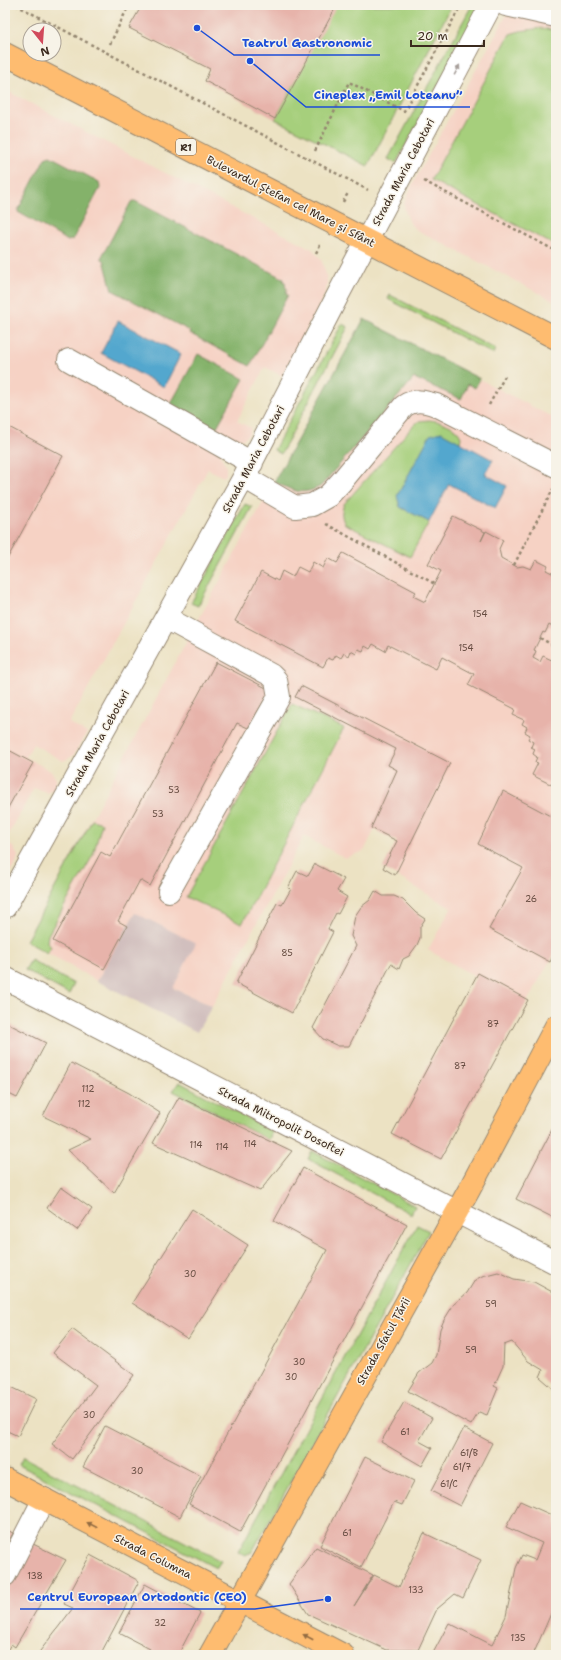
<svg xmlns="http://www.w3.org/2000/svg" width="561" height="1660" viewBox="0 0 561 1660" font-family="'Shantell Sans',sans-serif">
<rect width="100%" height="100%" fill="#f7f3e8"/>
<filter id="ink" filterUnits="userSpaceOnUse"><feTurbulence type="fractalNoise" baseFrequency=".025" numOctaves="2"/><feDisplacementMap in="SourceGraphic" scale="8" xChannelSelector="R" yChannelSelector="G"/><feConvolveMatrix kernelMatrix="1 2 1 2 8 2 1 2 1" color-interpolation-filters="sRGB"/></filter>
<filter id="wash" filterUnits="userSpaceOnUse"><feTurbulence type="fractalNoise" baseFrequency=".012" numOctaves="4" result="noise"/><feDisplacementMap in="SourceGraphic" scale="16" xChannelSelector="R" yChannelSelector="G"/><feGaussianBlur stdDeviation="0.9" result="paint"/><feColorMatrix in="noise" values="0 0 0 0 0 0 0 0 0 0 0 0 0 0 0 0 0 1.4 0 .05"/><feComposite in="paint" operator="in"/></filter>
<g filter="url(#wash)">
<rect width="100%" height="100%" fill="#ece2c3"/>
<!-- built -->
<path fill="#f6d2c4" d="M512 5H556V302L417 230 411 225 405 211 404 204 412 185Z
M5 90 312 249 321 259 327 277V286L323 298 282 376 265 367 237 421 251 428 248 435 244 439 232 440 220 455 226 466V475L223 477 208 469 69 723 87 733 73 756 63 761 33 744 26 757 52 772 56 779V788L48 793 34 788 5 841Z
M364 319 556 419V950L528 1000 479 973 476 977 428 950 451 908 383 868 397 841 375 829 364 851 345 858 304 836 212 1006 173 988 135 913 97 981 26 941 195 626Z
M5 842 13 847 18 856 15 866 11 870 6 872Z"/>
<!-- industrial -->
<path fill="#d1bfbe" d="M135 913 196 943 173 988 212 1006 197 1032 97 981Z"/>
<!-- green -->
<path fill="#a6cf7b" stroke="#707c4c" d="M336 5H452L368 166 275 119Z
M472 5H482L396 163 388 159Z
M542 28 556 31V246L431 180 510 34 520 31Z
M390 295 495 349 493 354 388 299Z
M342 324 348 327 281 454 274 450Z
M429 420C440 421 456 425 461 437L460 443 441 432 400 507 429 522 410 557 345 524C341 517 341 512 344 504L413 426 419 421Z
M245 504 252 507 198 606 191 603Z
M292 704 344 728 242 924 186 897Z
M92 820 102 823 93 855 48 935 47 942 51 947 47 953 26 941Z
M31 960 74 984 69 994 25 970Z
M179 1082 270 1130 271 1134 269 1140 173 1091Z
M312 1151 415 1206 411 1214 308 1159Z
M417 1225 429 1231 252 1552 245 1555 238 1552Z
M23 1457 221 1561 216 1568 19 1465Z"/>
<!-- forest -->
<path fill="#84b26b" stroke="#606e44" d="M50 156 99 182 100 188 73 239 68 241 18 212V210L45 158Z
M133 201H135L284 279 283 281 286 283 285 286 287 289 286 294 288 295 250 366 189 333 190 331 112 290 104 260 101 258 131 202Z
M364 319 480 379 475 388 468 384 461 399 414 378 321 486C301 497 293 490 274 482Z
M198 354 244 379 214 432 169 407Z"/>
<!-- water -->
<path fill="#52a7ce" stroke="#466876" d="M118 321 181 354 164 387 101 353Z
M441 432 493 460 485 474 507 486 495 508 449 484 429 522 400 507 397 496 430 435Z"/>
<g id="blocks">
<!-- building -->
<path fill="#e7b3aa" d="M142 5H337L275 119 205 81 210 69 129 28Z
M5 425 63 456 5 563Z
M453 516 485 532 481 541 486 531 503 540 499 549 501 558 517 567 523 566 531 569 536 560 548 566 546 570 556 575V629L549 625 545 633 543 632 534 650 536 651 533 658 540 662 543 656 556 662V787L532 775 538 763 535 762 537 757 533 754 535 749 531 747 533 742 528 739 530 735 525 732 527 727 522 724 524 720 513 715 515 709 468 685 474 674 442 657 436 669 388 645 385 651 373 644 370 649 365 646 363 651 358 649 356 654 351 651 349 656 344 653 341 658 336 655 333 660 328 658 323 667 235 621 261 572 278 581 282 571 293 577 298 567 308 572 313 562 323 568 328 558 337 563 343 553 416 592 413 596 425 602 441 571 428 564Z
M216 662 270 690 248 728 237 723 150 886 140 880 118 921 127 926 104 969 53 941 101 852 110 857Z
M301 686 450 763 395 875 383 868 397 841 371 828 397 770 388 765 396 749 295 697Z
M5 748 33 763 5 813Z
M503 791 556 819V950L550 962 489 929 523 868 478 844Z
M315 864 344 879 337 891 347 897 338 914 336 913 328 929 333 932 292 1013 236 983 277 903 282 905 291 889 288 888 297 871 308 876Z
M375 891 383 896H394L403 900 416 913 425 919 420 927V938L417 945 409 956 403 959 399 969 391 964 349 1046H338L323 1039 313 1028 356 946 351 936 355 916 361 907 370 900Z
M478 973 528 1000 441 1159 392 1134Z
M5 1022 46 1043 17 1098 5 1092Z
M71 1063 129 1093 160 1113 114 1193 68 1150 91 1139 43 1116Z
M179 1097 269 1140 292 1151 260 1191 153 1143Z
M556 1122V1219L516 1199Z
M303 1168 407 1224 240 1532 189 1504 327 1250 274 1221Z
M61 1187 92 1209 77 1230 47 1208Z
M192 1209 248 1245 188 1339 132 1303Z
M498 1272 514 1279 534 1282 556 1294V1391L540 1377 543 1370 528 1361 512 1342 504 1345 503 1366 494 1386 498 1388 487 1415 479 1412 471 1425 408 1391 419 1373 432 1363 436 1355 440 1329 444 1320 454 1304 467 1293 475 1280 482 1276Z
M72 1329 134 1375 72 1459 52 1444 96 1385 53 1353Z
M5 1384 36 1399 18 1436 5 1430Z
M404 1402 432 1418 419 1441 432 1448 422 1466 381 1442Z
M105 1426 201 1476 180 1517 83 1467Z
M464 1428 492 1443 460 1506 431 1491Z
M365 1457 414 1481 402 1505 394 1502 361 1567 320 1546Z
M520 1501 556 1517V1602L533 1655H432L449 1623 492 1645 506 1616 516 1568 522 1555 535 1560 542 1543 506 1527Z
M5 1529 13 1533 5 1549Z
M424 1533 481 1560 463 1598 455 1594 437 1609 418 1650H387L308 1614 289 1584 316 1547 373 1575 354 1606 374 1575 399 1587Z
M31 1543 66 1560 15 1647 11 1644 5 1654V1592Z
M90 1555 139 1581 100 1655H37L73 1608 64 1604Z
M145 1584 200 1613 178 1655H147L150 1649 119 1633Z"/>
</g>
</g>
<g filter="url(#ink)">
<use href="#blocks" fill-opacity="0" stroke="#948670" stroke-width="1"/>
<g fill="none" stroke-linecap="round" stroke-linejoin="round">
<defs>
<path id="minor" d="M506 5 556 16
M69 360 252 463
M244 477 295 507 312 505 328 496 341 482 404 406C415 399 424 401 436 405L556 466
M166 618 271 675 276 680 279 697 169 891
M5 907 244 477 339 293 491 5
M5 978 556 1263
M5 1575 44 1499"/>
<path id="major" d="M5 54 556 338
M5 1479 343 1655
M210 1655 469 1190 556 1026"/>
</defs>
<!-- minor casing -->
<use href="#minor" stroke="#948670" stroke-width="24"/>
<!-- major casing -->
<use href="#major" stroke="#948670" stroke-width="24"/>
<!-- path -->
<path stroke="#948670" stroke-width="2.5" stroke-dasharray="3 3" stroke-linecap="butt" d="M16 5 368 190
M110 44 129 5
M315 151 349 82 404 111 461 5
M424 181 556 251
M343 202 348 193
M316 253 321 243
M489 405 505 376
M326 524 435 584
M514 565 553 489
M540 638 556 647"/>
<!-- minor -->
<use href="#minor" stroke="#fff" stroke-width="22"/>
<!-- major -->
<use href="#major" stroke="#febc70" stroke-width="22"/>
</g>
<!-- one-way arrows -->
<defs><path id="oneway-solid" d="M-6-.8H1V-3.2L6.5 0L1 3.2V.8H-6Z"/></defs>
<use fill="#a79f9a" href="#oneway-solid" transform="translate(457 70) rotate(-62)"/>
<g fill="#936c43">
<use href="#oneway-solid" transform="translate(92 1525) rotate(-153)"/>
<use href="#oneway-solid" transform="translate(308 1637) rotate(-152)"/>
</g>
</g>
<g text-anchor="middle" stroke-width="3" stroke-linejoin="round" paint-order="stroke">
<!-- number labels -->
<g font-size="9" fill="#664c41">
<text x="480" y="617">154</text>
<text x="466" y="651">154</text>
<text x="174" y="793">53</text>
<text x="158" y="817">53</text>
<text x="531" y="902">26</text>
<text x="287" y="956">85</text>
<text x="493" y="1027">87</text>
<text x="460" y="1069">87</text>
<text x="88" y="1092">112</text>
<text x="84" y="1107">112</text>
<text x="250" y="1147">114</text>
<text x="196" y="1148">114</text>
<text x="222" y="1150">114</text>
<text x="190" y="1277">30</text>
<text x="491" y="1307">59</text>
<text x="471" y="1353">59</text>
<text x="299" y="1365">30</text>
<text x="291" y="1380">30</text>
<text x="89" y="1418">30</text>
<text x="405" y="1435">61</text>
<text x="469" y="1456">61/B</text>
<text x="462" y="1470">61/7</text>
<text x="137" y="1474">30</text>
<text x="449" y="1487">61/C</text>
<text x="347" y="1536">61</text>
<text x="35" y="1579">138</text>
<text x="416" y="1593">133</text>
<text x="160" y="1626">32</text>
<text x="518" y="1641">135</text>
</g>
<!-- shield labels -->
<rect fill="#f7f3e8" stroke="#73665b" stroke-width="1" x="176" y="139" width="20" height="16" rx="3"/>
<g font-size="10" font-weight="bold" fill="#3b2a1e">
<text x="186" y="151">R1</text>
</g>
<!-- street labels -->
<g font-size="11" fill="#3b2a1e" stroke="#f7f3e8">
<text transform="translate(403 172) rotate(-62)" y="4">Strada Maria Cebotari</text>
<text transform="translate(291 201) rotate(27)" y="4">Bulevardul Ștefan cel Mare și Sfânt</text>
<text transform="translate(253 459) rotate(-62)" y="4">Strada Maria Cebotari</text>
<text transform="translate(97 743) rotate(-61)" y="4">Strada Maria Cebotari</text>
<text transform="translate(281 1121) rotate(27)" y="4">Strada Mitropolit Dosoftei</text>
<text transform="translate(383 1341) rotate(-61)" y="4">Strada Sfatul Țării</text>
<text transform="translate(153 1556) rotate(27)" y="4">Strada Columna</text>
</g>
</g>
<!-- callouts -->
<path fill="none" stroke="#1d4ed8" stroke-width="1.5" d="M197 28L234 55H380M250 61L306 107H470M328 1599L255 1609H20"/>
<g fill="#1d4ed8" stroke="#f7f3e8" stroke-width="1.5">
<circle cx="197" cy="28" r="4"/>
<circle cx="250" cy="61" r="4"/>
<circle cx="328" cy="1599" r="4"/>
</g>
<g font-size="12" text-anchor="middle" font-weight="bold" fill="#1d4ed8" stroke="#f7f3e8" stroke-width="3" stroke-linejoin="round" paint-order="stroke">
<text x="307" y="47">Teatrul Gastronomic</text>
<text x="388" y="99">Cineplex „Emil Loteanu”</text>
<text x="137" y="1601">Centrul European Ortodontic (CEO)</text>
</g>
<!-- margin -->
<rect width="561" height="1660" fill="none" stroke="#f7f3e8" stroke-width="20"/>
<!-- north arrow -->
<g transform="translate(42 42) rotate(163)"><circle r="19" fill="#f7f3e8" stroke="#aca397"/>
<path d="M0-3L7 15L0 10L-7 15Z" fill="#d1495b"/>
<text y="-6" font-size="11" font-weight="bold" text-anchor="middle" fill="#3b2a1e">N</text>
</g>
<!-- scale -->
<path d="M411 40v6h73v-6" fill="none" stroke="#3b2a1e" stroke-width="2"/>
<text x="417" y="40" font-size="12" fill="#3b2a1e" stroke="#f7f3e8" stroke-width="3" paint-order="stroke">20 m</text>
</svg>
